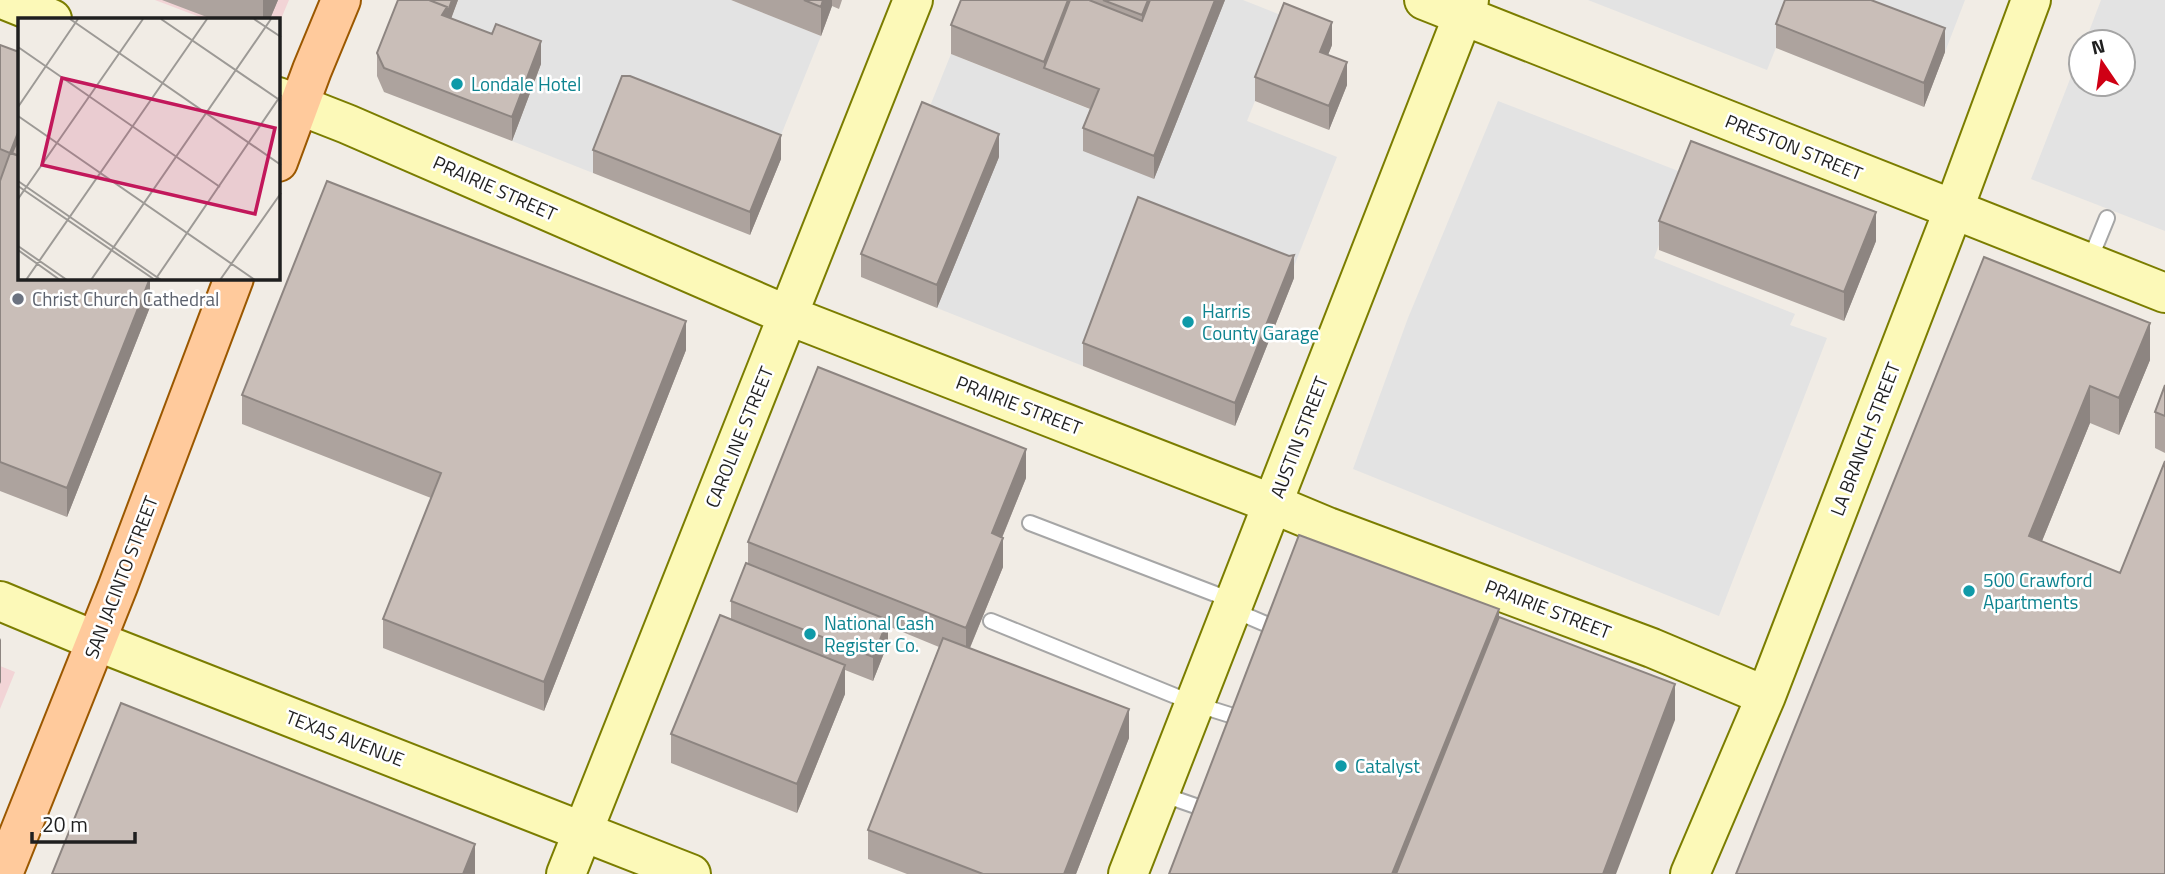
<svg xmlns="http://www.w3.org/2000/svg" width="2165" height="874" viewBox="0 0 2165 874" font-family="'Titillium Web',sans-serif">
<rect width="100%" height="100%" fill="#f1ece5"/>
<!-- commercial -->
<path fill="#f2d4d6" d="M155 0H289L278 26V19H205Z
M0 666 15 672 0 709Z"/>
<!-- parking -->
<path fill="#e3e3e3" d="M458 0H731L821 36 773 155 624 97 593 173 512 141 541 64 447 30Z
M1225 0H1243L1288 18 1247 121 1337 157 1289 279 1138 220 1083 366 937 308 998 157 922 126 951 54 1099 113Z
M1588 0H1795L1767 70Z
M1811 0H1965L1945 52Z
M2101 0H2165V231L2031 179 2081 51V84H2123V42H2085Z
M1498 101 1686 174 1654 258 1795 314 1790 325 1827 338 1719 616 1353 469 1408 318Z"/>
<g fill="none" stroke-linecap="round" stroke-linejoin="round">
<defs>
<path id="lane" d="M2089 262 2107 218
M1030 523 1231 600
M1233 610 1280 630
M991 621 1195 704 1246 720
M1161 794 1210 811"/>
<path id="secondary" d="M5 0 52 19
M1424 0 2165 293
M278 97 347 124 787 315 1273 504 1328 527 1652 648 1766 696
M0 601 96 641 691 874
M566 874 913 0
M1128 874 1469 0
M1690 874 1766 696 1953 211 2031 0"/>
<path id="primary" d="M278 162 312 70 341 0
M3 874 118 586 234 278"/>
</defs>
<!-- lane casing -->
<use href="#lane" stroke="#a6a6a6" stroke-width="18"/>
<!-- secondary casing -->
<use href="#secondary" stroke="#7b7d00" stroke-width="42"/>
<!-- primary casing -->
<use href="#primary" stroke="#9b5800" stroke-width="42"/>
<!-- lane -->
<use href="#lane" stroke="#fff" stroke-width="14"/>
<!-- secondary -->
<use href="#secondary" stroke="#fcf9b8" stroke-width="38"/>
<!-- primary -->
<use href="#primary" stroke="#ffca9c" stroke-width="38"/>
</g>
<!-- wall -->
<path fill="#ada39e" d="M162 0H278L270 19H212Z
M398 0H458L451 18 541 64 512 141 384 92 377 76V53Z
M731 0H842L839 9 832 6 821 36Z
M961 0H1225L1154 179 1083 151V128L1090 109 951 54V25Z
M1776 24 1945 52 1924 107 1776 48Z
M0 45 19 52V278L150 307 67 517 0 491V181L1 178H0Z
M1332 45 1328 55 1347 85 1329 130 1255 101V77Z
M593 150 781 159 750 235 593 173Z
M999 157 937 308 861 277V254Z
M1659 221 1876 241 1844 321 1659 250Z
M1984 257 2150 360 2119 435 2090 423 2042 541 2165 874H1736Z
M1294 278 1235 426 1083 366V343Z
M686 350 544 711 383 648V619L431 498 242 424V395Z
M2165 385V453L2155 448V412Z
M1026 478 1002 538 1003 567 970 648 1129 738 1076 874H907L868 859V830L939 647 888 626V643L873 681 845 670V694L797 813 671 763V734L731 620V601L748 564V542Z"/>
<!-- shaded-wall -->
<path fill="#8d8581" d="M263 0H278L270 19H263Z
M452 0H458L447 30 442 15Z
M823 0H832V6L821 36V7Z
M1068 0H1073L1044 68V62Z
M1148 0H1159L1142 44V15Z
M1215 0H1225L1154 179V156Z
M1332 22V45L1320 75V52Z
M1945 28V52L1924 107V83Z
M541 41V64L512 141V117Z
M1347 62V85L1329 130V106Z
M19 130V159L10 153Z
M999 134V157L937 308V285Z
M781 135V159L750 235V212Z
M1876 212V241L1844 321V292Z
M1294 255V278L1235 426V403Z
M150 278V307L67 517V488Z
M686 321V350L544 711V682Z
M2150 323V360L2119 435V398Z
M2090 386V423L2029 573V536Z
M1026 449V478L992 562V533Z
M1003 538V567L966 657V628Z
M1499 609V654L1411 874H1392Z
M888 620V643L873 681V657Z
M1 638V682L0 684V640Z
M845 665V694L797 813V784Z
M1675 684V720L1616 874H1603Z
M1129 709V738L1076 874H1064Z
M475 844V874H463Z"/>
<!-- building -->
<path fill="#c9beb8" stroke="#8d8581" stroke-width="2" d="M398 0H429L447 7 442 15 492 34 496 24 541 41 512 117 384 68 377 53Z
M429 0H452L447 14V7Z
M804 0H823L821 7Z
M961 0H1068L1044 62 951 25Z
M1070 0H1089L1142 21 1150 0H1215L1154 156 1083 128 1099 89 1044 68Z
M1103 0H1148L1142 15Z
M1785 0H1871L1945 28 1924 83 1776 24Z
M1284 3 1332 22 1320 52 1347 62 1329 106 1255 77Z
M0 45 19 52V130L10 153 19 156V278H150L67 488 0 462V181L10 153 0 149Z
M622 76H630L781 135 750 212 593 150Z
M922 102 999 134 937 285 861 254Z
M1691 141 1876 212 1844 292 1659 221Z
M16 144 19 145V156L12 153Z
M327 181 686 321 544 682 383 619 441 473 242 395Z
M1138 197 1289 256 1294 255 1235 403 1083 343Z
M1984 257 2150 323 2119 398 2090 386 2029 536 2120 573 2165 461V874H1736Z
M818 367 1026 449 992 533 1003 538 966 628 748 542Z
M2165 385V416L2155 412Z
M1299 535 1499 609 1392 874H1169Z
M746 563 888 620 873 657 731 601Z
M720 615 845 665 797 784 671 734Z
M1499 617 1675 684 1603 874H1396Z
M943 638 1129 709 1064 874H983L868 830Z
M121 703 475 844 463 874H52Z"/>
<!-- markers -->
<g fill="#0f9aa8" stroke="#fff" stroke-width="2.5">
<circle cx="457" cy="84" r="7"/>
<circle cx="1188" cy="322" r="7"/>
<circle cx="1969" cy="591" r="7"/>
<circle cx="810" cy="634" r="7"/>
<circle cx="1341" cy="766" r="7"/>
</g>
<circle fill="#6b7280" stroke="#fff" stroke-width="2.5" cx="18" cy="299" r="7"/>
<g text-anchor="middle" stroke-width="5" stroke-linejoin="round" paint-order="stroke">
<!-- culture labels -->
<g font-size="19" fill="#0d838f" stroke="#fff" text-anchor="start">
<text x="471" y="91">Londale Hotel</text>
<text x="1202" y="318">Harris<tspan x="1202" dy="22">County Garage</tspan></text>
<text x="1983" y="587">500 Crawford<tspan x="1983" dy="22">Apartments</tspan></text>
<text x="824" y="630">National Cash<tspan x="824" dy="22">Register Co.</tspan></text>
<text x="1355" y="773">Catalyst</text>
</g>
<!-- street labels -->
<g font-size="19" fill="#1f1f1f" stroke="#fff">
<text transform="translate(1794 147) rotate(22)" y="7">PRESTON STREET</text>
<text transform="translate(495 188) rotate(24)" y="7">PRAIRIE STREET</text>
<text transform="translate(1019 405) rotate(21)" y="7">PRAIRIE STREET</text>
<text transform="translate(739 437) rotate(-68)" y="7">CAROLINE STREET</text>
<text transform="translate(1299 437) rotate(-69)" y="7">AUSTIN STREET</text>
<text transform="translate(1865 439) rotate(-69)" y="7">LA BRANCH STREET</text>
<text transform="translate(121 577) rotate(-69)" y="7">SAN JACINTO STREET</text>
<text transform="translate(1548 609) rotate(21)" y="7">PRAIRIE STREET</text>
<text transform="translate(345 738) rotate(21)" y="7">TEXAS AVENUE</text>
</g>
<!-- worship labels -->
<g font-size="19" fill="#5b616d" stroke="#fff" text-anchor="start">
<text x="32" y="306">Christ Church Cathedral</text>
</g>
</g>
<!-- overview -->
<g transform="translate(18 18)">
<rect width="262" height="262" fill="#f1ece5"/>
<path fill="none" stroke="#9d9a96" stroke-width="2" d="M52 1 263 147M143 1 263 83M236 1 263 19M0 29 202 169M0 89 60 1M0 98 237 262M0 163 143 262M0 168 137 262M0 181 125 1M0 228 49 262M0 232 42 262M8 262 189 1M73 262 253 1M137 262 263 77M202 262 263 175"/>
<path fill="#c2185b" fill-opacity="0.15" stroke="#c2185b" stroke-width="3.5" d="M44 60 257 110 237 196 24 147Z"/>
<rect width="262" height="262" fill="none" stroke="#1f1f1f" stroke-width="3.5"/>
</g>
<!-- north arrow -->
<g transform="translate(2102 63) rotate(347)"><circle r="33" fill="#ffffff" stroke="#a5a5a5" stroke-width="2"/>
<path d="M0-5L12 26L0 18L-12 26Z" fill="#cf0014"/>
<text y="-10" font-size="19" font-weight="bold" text-anchor="middle" fill="#1f1f1f">N</text>
</g>
<!-- scale -->
<path d="M32 832v10h103v-10" fill="none" stroke="#1f1f1f" stroke-width="3.5"/>
<text x="42" y="832" font-size="21" fill="#1f1f1f" stroke="#ffffff" stroke-width="5" paint-order="stroke">20 m</text>
</svg>
